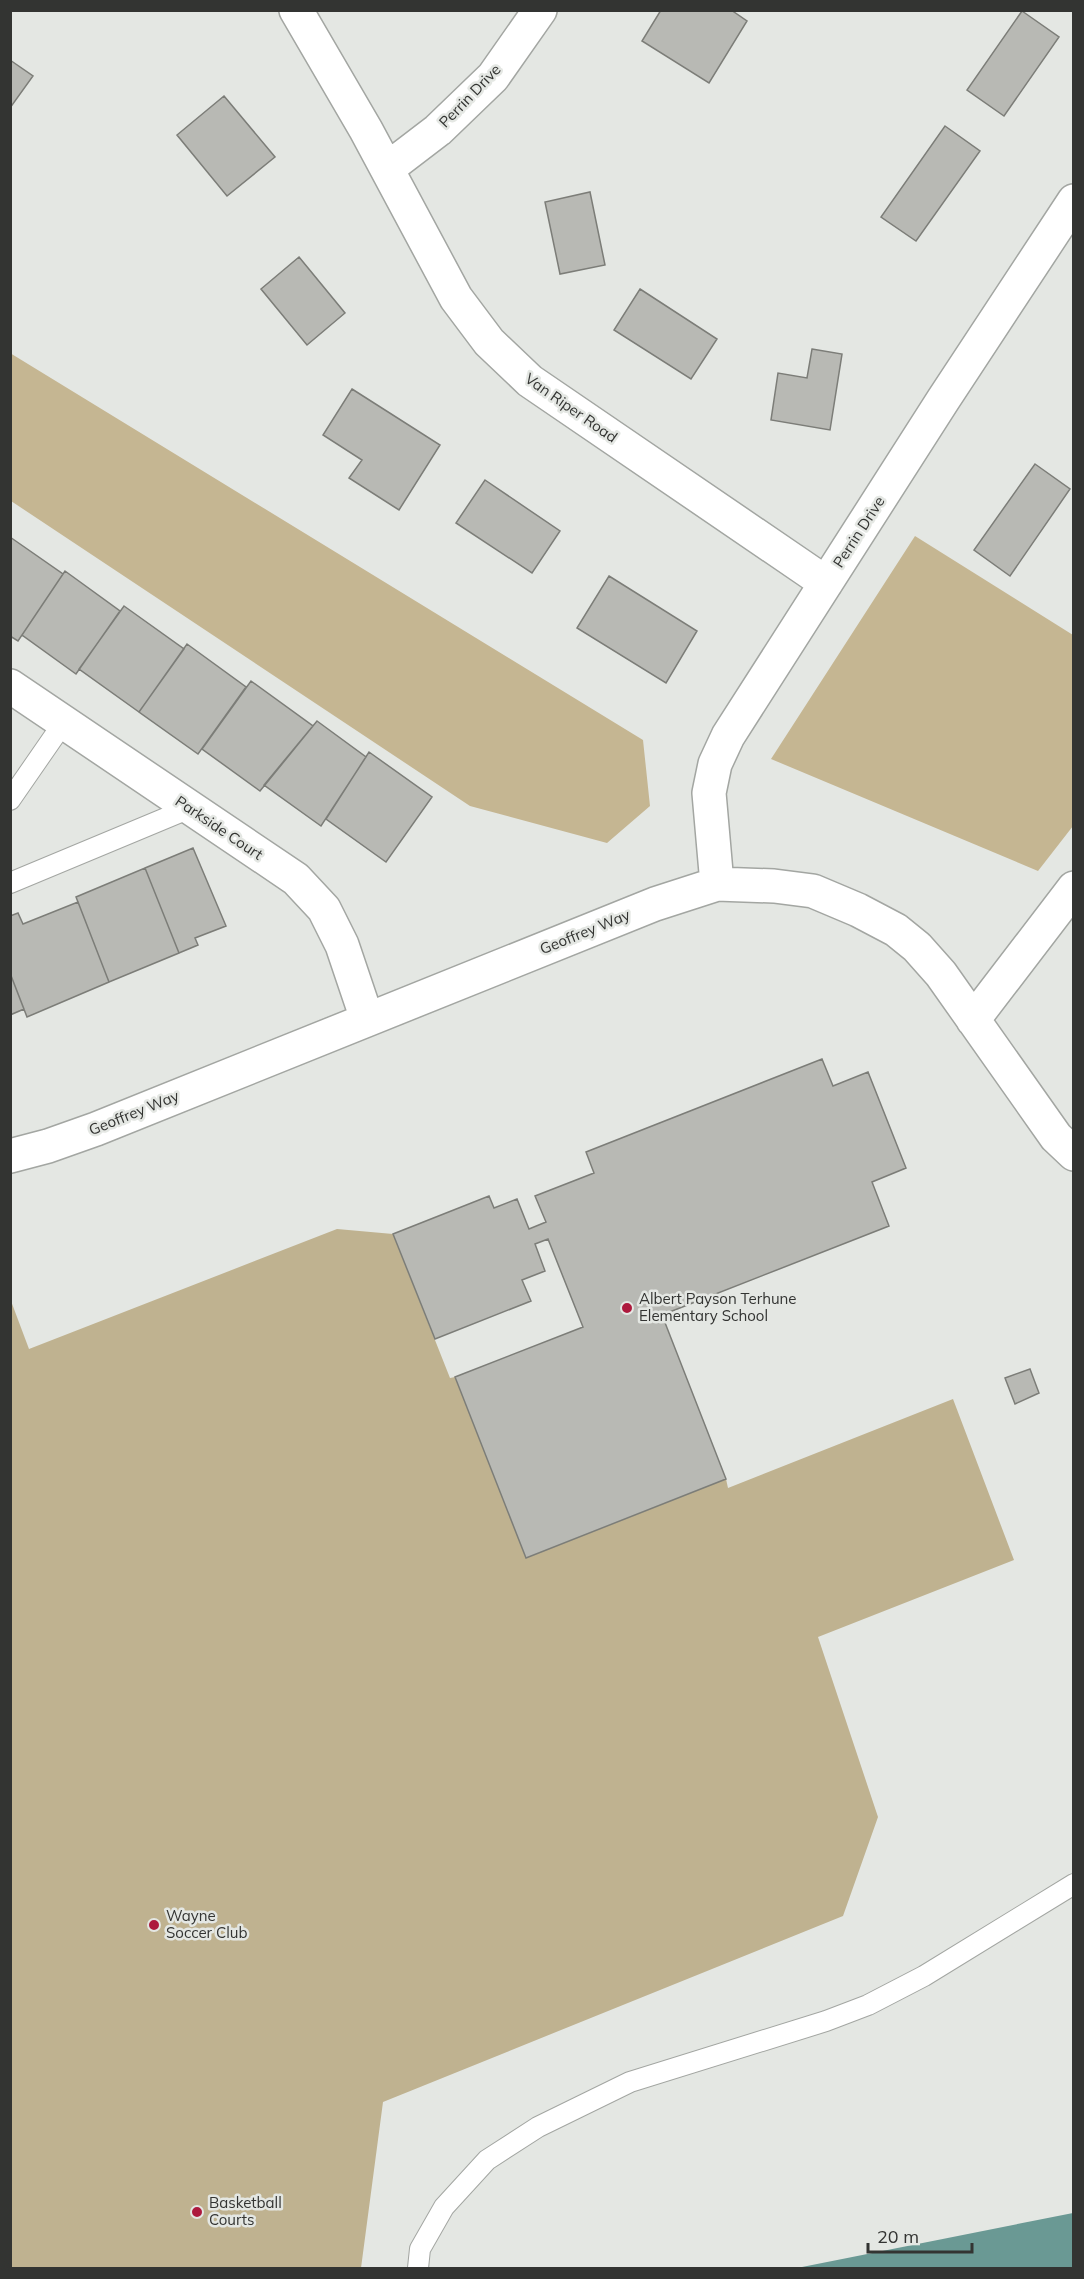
<svg xmlns="http://www.w3.org/2000/svg" width="1084" height="2279" viewBox="0 0 1084 2279" font-family="Mulish,sans-serif">
<rect width="100%" height="100%" fill="#e4e7e3"/>
<!-- green -->
<path fill="#bfb290" d="M337 1229 393 1234 450 1378 455 1377 526 1558 726 1479 728 1488 953 1399 1014 1560 818 1637 878 1817 843 1916 383 2102 361 2268H11V1301L29 1349Z"/>
<!-- forest -->
<path fill="#c5b692" d="M10 353 643 740 650 806 607 843 470 806 11 501Z
M915 536 1073 635V826L1038 871 771 759Z"/>
<!-- water -->
<path fill="#6a9994" d="M1073 2213V2268H797Z"/>
<!-- building -->
<path fill="#b8b9b4" stroke="#7c7d78" stroke-width="1.5" d="M661 10H731L747 21 709 83 642 41Z
M1022 11 1059 37 1004 116 967 90Z
M10 60 33 76 10 108Z
M224 96 275 157 227 196 177 135Z
M945 126 980 151 916 241 881 217Z
M590 192 605 265 560 274 545 202Z
M299 257 345 313 307 345 261 289Z
M640 289 717 339 691 379 614 330Z
M812 349 842 354 830 430 771 420 778 373 807 378Z
M352 389 440 445 399 510 349 478 362 460 323 435Z
M1035 464 1070 489 1010 576 974 550Z
M485 480 560 531 532 573 456 523Z
M10 537 63 574 18 641 10 636Z
M65 571 120 611 76 674 22 635Z
M609 576 697 631 666 683 577 628Z
M124 606 184 649 139 712 79 669Z
M187 644 246 687 198 754 139 712Z
M251 681 313 726 260 791 202 749Z
M317 721 366 757 321 826 264 785Z
M369 752 432 797 386 862 326 819Z
M193 848 226 926 195 938 198 945 179 953 145 868Z
M145 868 179 953 109 982 76 897Z
M78 902 109 982 27 1017 10 973V916L18 913 23 924Z
M10 973 24 1009 10 1015Z
M822 1059 833 1086 868 1072 906 1168 872 1182 889 1226 662 1315 726 1479 526 1558 455 1377 583 1327 548 1239 535 1244 545 1271 522 1280 531 1301 435 1339 393 1234 489 1196 494 1208 517 1199 529 1229 546 1222 535 1196 594 1173 586 1152Z
M1030 1369 1039 1393 1015 1404 1005 1378Z"/>
<g fill="none" stroke-linecap="round" stroke-linejoin="round">
<defs>
<path id="service" d="M10 800 64 722
M10 883 190 808
M418 2268 420 2249 444 2207 487 2160 538 2127 630 2082 826 2021 868 2005 924 1976 1074 1884"/>
<path id="minor" d="M296 10 366 130 456 298 489 342 530 381 826 583
M387 169 438 130 493 77 540 10
M10 686 296 879 324 909 342 945 367 1019
M717 884 709 793 715 764 728 736 943 400 1074 201
M973 1020 1074 888
M10 1156 48 1146 96 1129 655 904 717 884 774 886 813 891 858 910 896 930 917 947 941 974 1056 1137 1074 1154"/>
</defs>
<!-- service casing -->
<use href="#service" stroke="#a3a6a2" stroke-width="22"/>
<!-- minor casing -->
<use href="#minor" stroke="#a3a6a2" stroke-width="36"/>
<!-- service -->
<use href="#service" stroke="#fff" stroke-width="20"/>
<!-- minor -->
<use href="#minor" stroke="#fff" stroke-width="33"/>
</g>
<!-- markers -->
<g fill="#ad193d" stroke="#e4e7e3" stroke-width="2">
<circle cx="627" cy="1308" r="6"/>
<circle cx="154" cy="1925" r="6"/>
<circle cx="197" cy="2212" r="6"/>
</g>
<g text-anchor="middle" stroke-width="5" stroke-linejoin="round" paint-order="stroke">
<!-- street labels -->
<g font-size="15" fill="#333432" stroke="#e4e7e3">
<text transform="translate(470 96) rotate(-46)" y="5">Perrin Drive</text>
<text transform="translate(571 408) rotate(35)" y="5">Van Riper Road</text>
<text transform="translate(859 532) rotate(-57)" y="5">Perrin Drive</text>
<text transform="translate(219 828) rotate(34)" y="5">Parkside Court</text>
<text transform="translate(585 932) rotate(-22)" y="5">Geoffrey Way</text>
<text transform="translate(134 1113) rotate(-22)" y="5">Geoffrey Way</text>
</g>
<!-- poi labels -->
<g font-size="15" fill="#333432" stroke="#e4e7e3" text-anchor="start">
<text x="639" y="1304">Albert Payson Terhune<tspan x="639" dy="17">Elementary School</tspan></text>
<text x="166" y="1921">Wayne<tspan x="166" dy="17">Soccer Club</tspan></text>
<text x="209" y="2208">Basketball<tspan x="209" dy="17">Courts</tspan></text>
</g>
</g>
<!-- border -->
<rect width="1084" height="2279" fill="none" stroke="#333432" stroke-width="24"/>
<!-- scale -->
<path d="M868 2243v9h104v-9" fill="none" stroke="#333432" stroke-width="3"/>
<text x="877" y="2243" font-size="18" fill="#333432" stroke="#e4e7e3" stroke-width="4.5" paint-order="stroke">20 m</text>
</svg>
